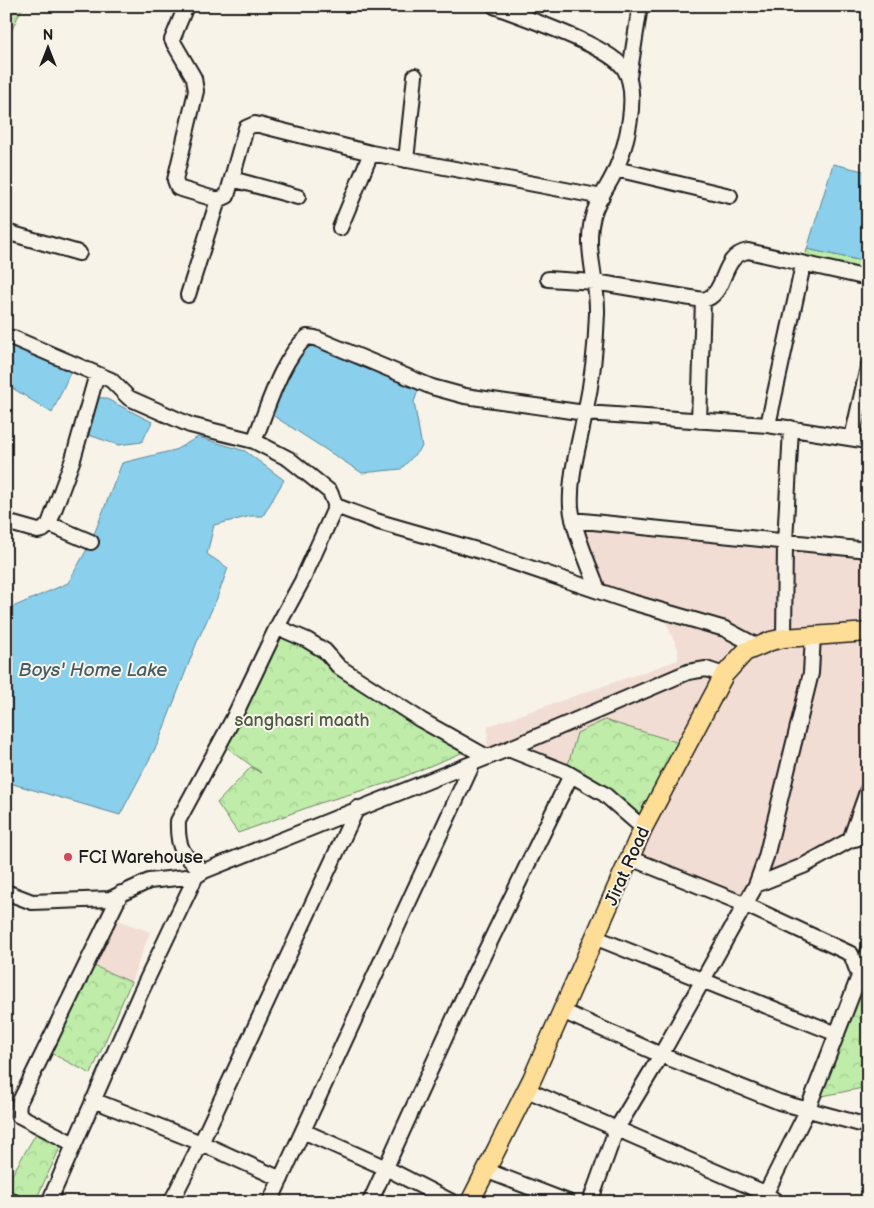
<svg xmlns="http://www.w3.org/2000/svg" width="874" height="1208" viewBox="0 0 874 1208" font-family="'Balsamiq Sans',sans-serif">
<defs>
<pattern id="park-crowns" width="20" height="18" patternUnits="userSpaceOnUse" patternTransform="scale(1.25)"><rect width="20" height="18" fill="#bfeca9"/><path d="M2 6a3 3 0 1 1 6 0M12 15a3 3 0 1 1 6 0" fill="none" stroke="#a4ca91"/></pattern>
</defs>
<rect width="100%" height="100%" fill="#f7f3e8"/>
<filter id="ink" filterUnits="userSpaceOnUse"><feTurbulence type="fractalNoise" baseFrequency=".02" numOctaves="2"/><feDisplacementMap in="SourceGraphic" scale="10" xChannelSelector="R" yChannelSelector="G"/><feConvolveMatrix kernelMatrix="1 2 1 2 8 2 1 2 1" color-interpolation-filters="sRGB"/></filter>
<g filter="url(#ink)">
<!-- built -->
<path fill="#f2ddd4" d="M573 520 868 550V836L756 885 744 904 630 858 686 745 605 720 566 772 508 749 487 757 488 726 678 660V649L660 610 598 590Z
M110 917 150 932 131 982 87 963Z"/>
<!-- park -->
<path fill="url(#park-crowns)" stroke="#6e8462" d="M6 6 22 8 6 42Z
M807 249 867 262 868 260V278L803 265Z
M277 627 466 751 391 782 320 803 238 833 217 803 251 767 261 773 220 742Z
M605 720 686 745 643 828 566 772 577 733Z
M87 963 131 982 91 1074 45 1050Z
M868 977V1087L812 1098 860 978Z
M38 1130 63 1141 35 1202H14L6 1198V1185Z"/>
<!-- water -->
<path fill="#8acfeb" stroke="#5e8798" d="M833 164 868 172 867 262 807 249Z
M307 337 421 382 414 402 422 447 401 469 362 473 266 411Z
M6 343 74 364 52 413 6 384Z
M90 397 105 398 152 422 142 442 118 445 80 432Z
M198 437 245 451 284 480 263 516H251L214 525 207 554 228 568 217 598 197 642 158 743 120 815 6 782V610L68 583 91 542 122 463 175 450Z"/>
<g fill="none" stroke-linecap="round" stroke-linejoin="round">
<defs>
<path id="minor" d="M186 6 172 40 194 78 196 91 175 180 178 188 218 200 227 196 246 128 255 124 371 153 602 197
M494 6C522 17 611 46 625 70 639 95 627 144 616 169 610 185 597 199 593 216 584 249 598 280 597 313 596 347 592 381 585 414 579 445 569 476 571 507 573 530 590 567 598 590
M629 77 640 6
M406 160 415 76
M616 169 730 196
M232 179 298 197
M340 228 371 153
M6 232 79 253
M548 279 595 282 703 300C728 295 719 256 748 251L868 278
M188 295 218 200
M6 338H13L111 380 129 398 190 425 254 441 289 459 330 492 336 506 379 522 480 551 628 601 725 629 757 646
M699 421 703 300
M768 425 803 265
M852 438 868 367
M254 441C267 410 281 359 307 337L315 338 432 387 465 396 585 413 768 425 868 441
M336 506 302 581 277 627 307 640 325 651 339 667 421 720 487 757
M573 520 868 550
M6 522 38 531 43 530 49 524 73 459 97 374
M49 524 91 542
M784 638 785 543 791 428
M508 749 566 772 604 794 643 828
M850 840 868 836
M630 858 744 904 851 954 860 978 868 977
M204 871C182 856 177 847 178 821L233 719 277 627
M756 885 803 866 850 840 868 789
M6 892 32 902 110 899 149 881 196 876
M594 937 837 1034
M562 1011 661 1055 779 1102 868 1126
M527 1090 765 1193 777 1202
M93 1100 201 1143 281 1179
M303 1131 386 1168 452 1202
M74 1144 18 1115 19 1103 121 893
M485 1170 568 1202
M6 1198 14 1202
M762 1201 807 1111 868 953
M49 1202 140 994 196 876 204 871 508 749 688 672 706 669 724 675
M171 1202 201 1143 357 808
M270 1202 473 763
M370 1202 470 983 571 775
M590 1202 616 1130 661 1055 756 885 766 857 811 673 813 635"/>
<path id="major" d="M470 1202 532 1079 643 828 724 675 745 652 771 641 784 638 868 632"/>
</defs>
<!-- minor casing -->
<use href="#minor" stroke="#1c1c1c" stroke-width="18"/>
<!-- major casing -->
<use href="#major" stroke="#1c1c1c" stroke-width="21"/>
<!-- minor -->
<use href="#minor" stroke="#f7f3e8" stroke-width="14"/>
<!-- major -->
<use href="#major" stroke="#fedd96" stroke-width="18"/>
</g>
</g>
<!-- markers -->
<circle fill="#d1495b" stroke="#f7f3e8" stroke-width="2" cx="68" cy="857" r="5"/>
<g text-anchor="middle" stroke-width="4" stroke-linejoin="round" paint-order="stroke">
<!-- park labels -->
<g font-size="18" fill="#4d5a46" stroke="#f7f3e8">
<text x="302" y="726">sanghasri maath</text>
</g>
<!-- poi labels -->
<g font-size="18" fill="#1c1c1c" stroke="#f7f3e8" text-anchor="start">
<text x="78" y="863">FCI Warehouse</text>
</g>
<!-- street labels -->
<g font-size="18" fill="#1c1c1c" stroke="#f7f3e8">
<text transform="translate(627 866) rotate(-66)" y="6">Jirat Road</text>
</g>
<!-- water labels -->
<g font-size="19" font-style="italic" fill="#425b64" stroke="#f7f3e8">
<text x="93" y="676">Boys' Home Lake</text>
</g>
</g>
<!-- margin -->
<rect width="874" height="1208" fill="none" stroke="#f7f3e8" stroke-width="25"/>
<rect x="12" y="12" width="849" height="1183" fill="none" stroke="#1c1c1c" stroke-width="2" filter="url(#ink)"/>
<!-- north arrow -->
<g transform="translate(48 48)" stroke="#f7f3e8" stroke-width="4" paint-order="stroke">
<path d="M0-4L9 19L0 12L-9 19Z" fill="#1c1c1c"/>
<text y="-8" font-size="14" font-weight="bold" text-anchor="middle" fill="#1c1c1c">N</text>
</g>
</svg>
